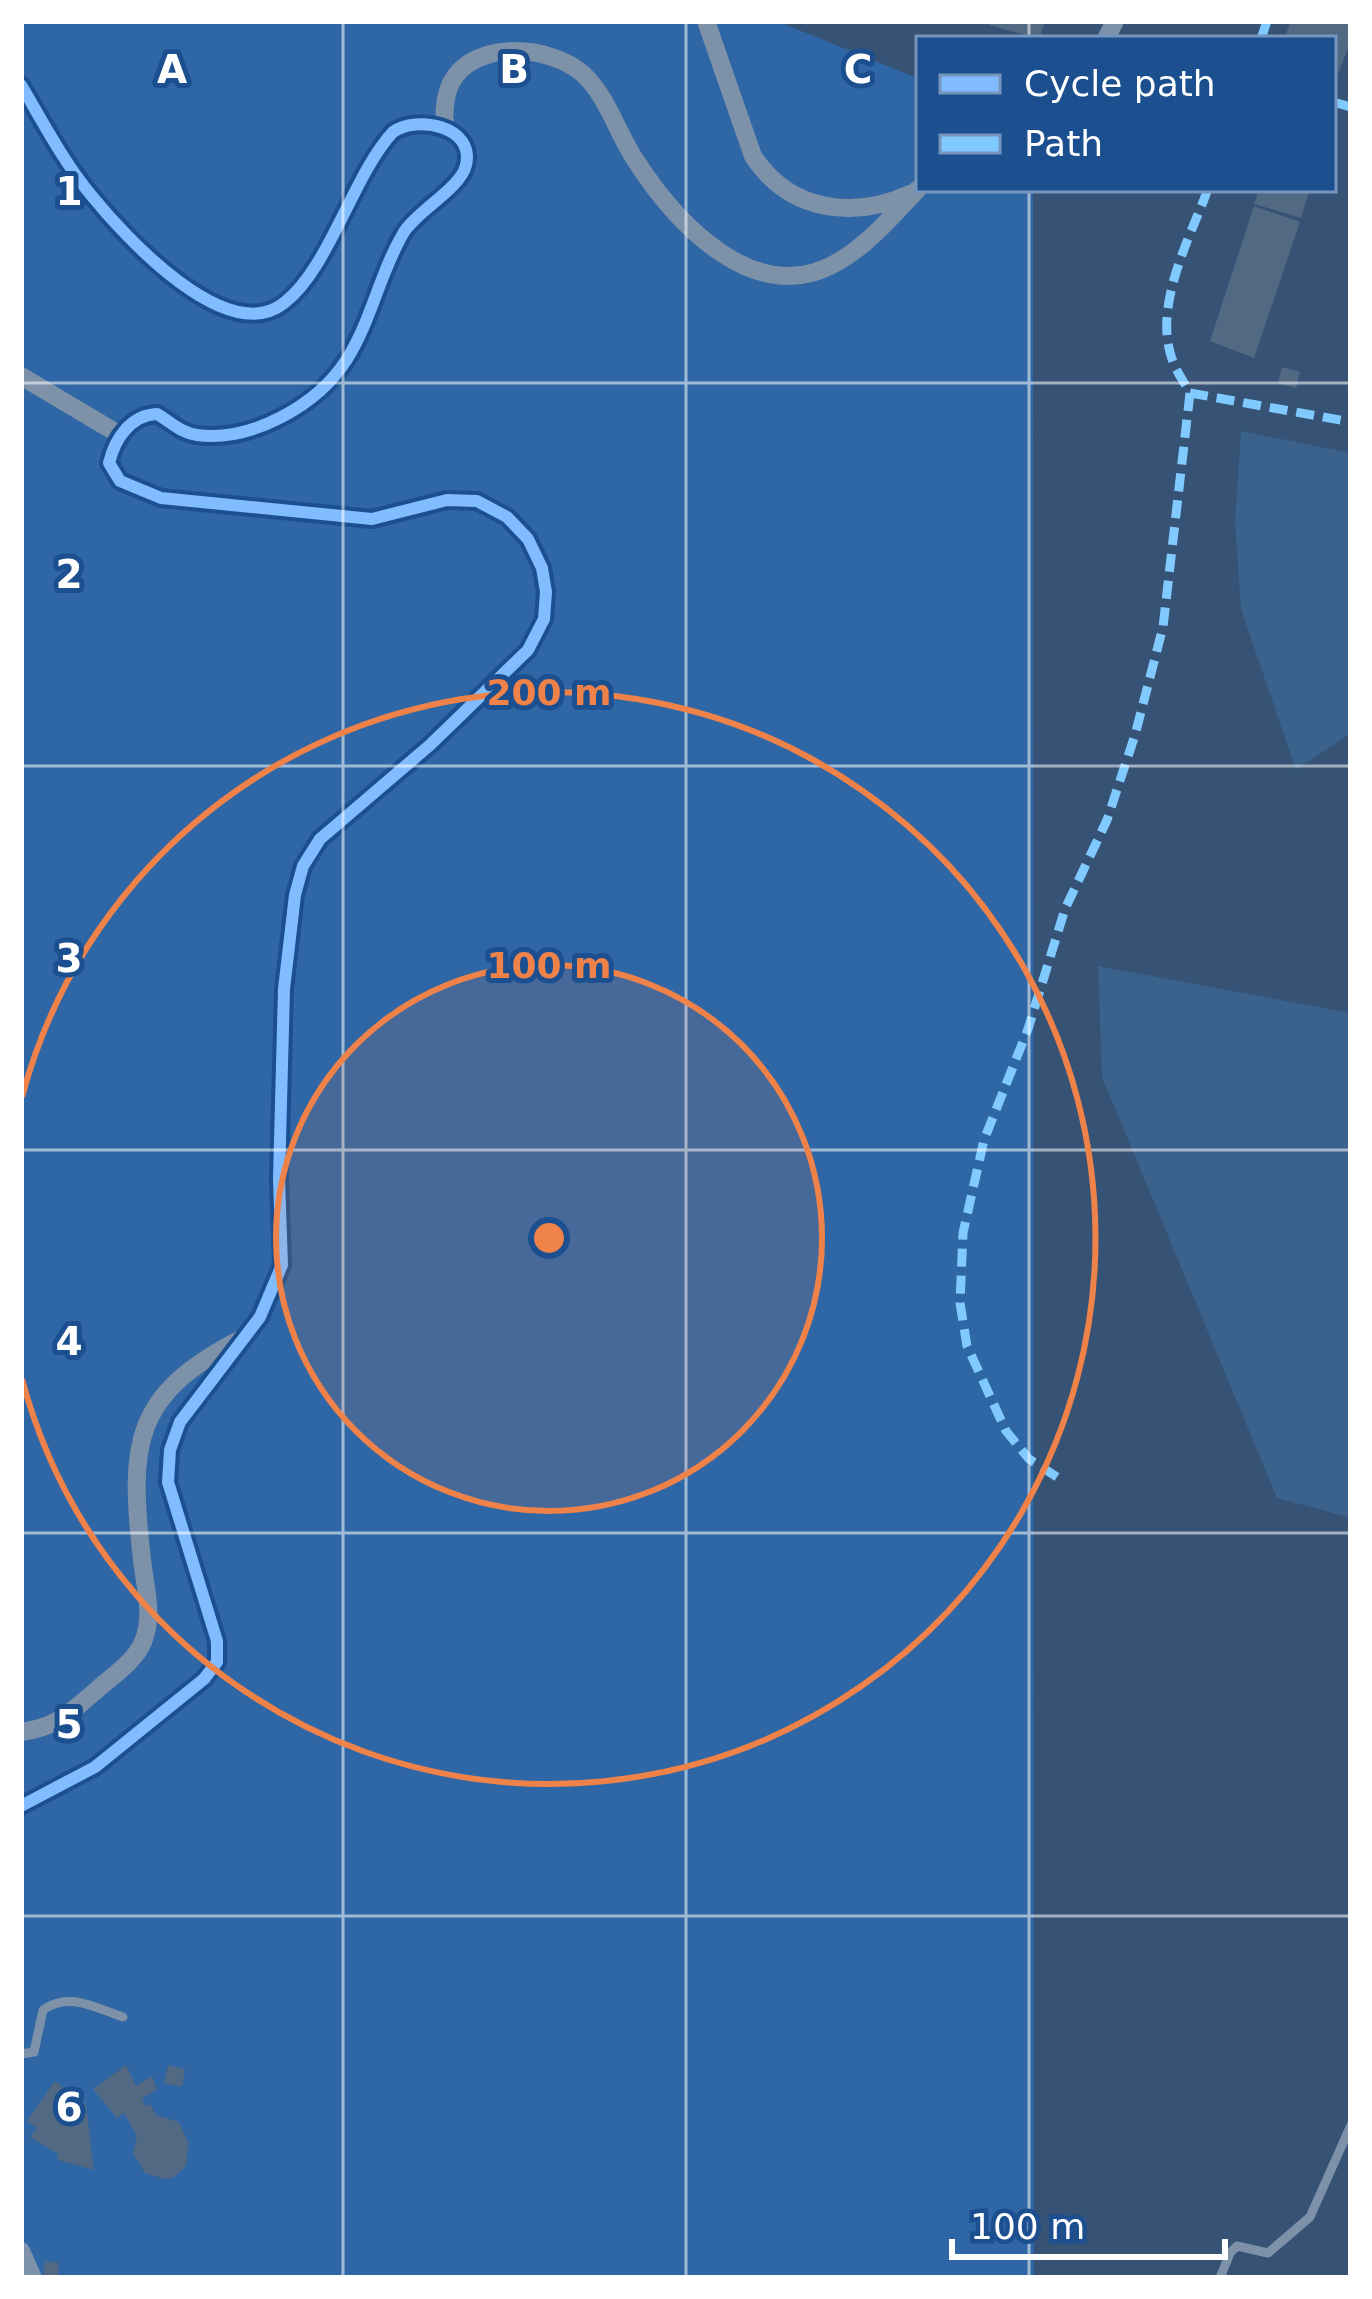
<svg xmlns="http://www.w3.org/2000/svg" width="1372" height="2299" viewBox="0 0 1372 2299" font-family="'DejaVu Sans',sans-serif">
<rect width="100%" height="100%" fill="#365274"/>
<!-- green -->
<path fill="#2f66a5" d="M21 21H777L919 79V189H1033L1034 2278H21Z"/>
<!-- water -->
<path fill="#3b618d" d="M1241 431 1351 453V733L1296 770 1241 609 1235 522Z
M1098 966 1351 1013V1518L1277 1498 1102 1077Z"/>
<!-- building -->
<path fill="#526984" d="M990 21H1045L1039 39 989 25Z
M1291 21H1351V41L1333 86V39H1284Z
M1259 189 1309 192 1301 218 1254 204Z
M1254 206 1300 222 1254 358 1210 341Z
M1282 367 1300 372 1296 388 1278 383Z
M126 2065 136 2086 152 2076 157 2089 142 2099 146 2106 150 2104 156 2115 179 2122 189 2144 186 2166 173 2178 165 2179 145 2173 133 2153 137 2136 124 2113 117 2118 93 2089Z
M168 2065 185 2069 182 2087 164 2083Z
M55 2081 86 2105 94 2170 58 2160V2154L30 2137 37 2128 27 2121Z
M45 2261 59 2263 58 2278H43Z"/>
<g fill="none" stroke-linecap="round" stroke-linejoin="round">
<!-- lane -->
<path stroke="#7d92a8" stroke-width="9" d="M21 2054 34 2052 43 2010C68 1991 96 2008 123 2017
M1220 2278 1230 2253 1237 2246 1268 2253 1310 2217 1351 2125"/>
<!-- street -->
<path stroke="#7d92a8" stroke-width="18" d="M706 21 753 156C789 211 852 220 910 194
M1106 39 1115 21
M21 85C43 122 63 161 91 195 125 237 227 348 284 303 329 269 353 175 393 132 417 115 475 126 466 165 461 188 418 210 404 232 380 272 372 319 347 359 318 405 252 442 197 435 181 433 171 422 157 414 131 415 115 438 109 463L120 481 161 498 372 519 447 500 477 501 507 517 528 539 542 568 546 592 544 619 528 650 430 745 320 839 303 866 295 895 284 989 279 1179 282 1265 260 1317 180 1422 170 1450 168 1482 217 1641V1662L204 1679 95 1767 21 1806
M445 129C444 113 444 98 451 83 474 39 550 45 583 74 608 97 617 133 636 161 676 223 755 309 836 263 868 245 893 215 918 189
M21 376 120 435
M21 1732C58 1727 71 1712 99 1688 114 1675 135 1661 143 1642 154 1615 145 1587 142 1560 129 1444 132 1395 241 1339
M21 2251 33 2278"/>
<!-- quiet -->
<path stroke="#80caff" stroke-width="9" stroke-dasharray="18 9" stroke-linecap="butt" d="M1261 39 1267 21
M1333 102 1351 107
M1190 393 1351 422
M1057 1477 1029 1459 1006 1431 967 1346 960 1303 963 1233 984 1140 1028 1029 1065 909 1107 820 1135 735 1163 627 1190 393C1184 382 1176 371 1172 359 1153 305 1190 238 1208 189"/>
<defs>
<path id="cycleway" d="M21 85C43 122 63 161 91 195 125 237 227 348 284 303 329 269 353 175 393 132 417 115 475 126 466 165 461 188 418 210 404 232 380 272 372 319 347 359 318 405 252 442 197 435 181 433 171 422 157 414 131 415 115 438 109 463L120 481 161 498 372 519 447 500 477 501 507 517 528 539 542 568 546 592 544 619 528 650 430 745 320 839 303 866 295 895 284 989 279 1179 282 1265 260 1317 180 1422 170 1450 168 1482 217 1641V1662L204 1679 95 1767 21 1806"/>
</defs>
<!-- cycleway casing -->
<use href="#cycleway" stroke="#1b4f8f" stroke-width="20"/>
<!-- cycleway -->
<use href="#cycleway" stroke="#80bcff" stroke-width="12"/>
</g>
<!-- grid -->
<path fill="none" stroke="#fff" stroke-width="3" stroke-opacity="0.55" d="M343 21V2278M686 21V2278M1029 21V39M1029 189V2278M21 383H1351M21 766H1351M21 1150H1351M21 1533H1351M21 1916H1351"/>
<!-- distance rings -->
<circle cx="549" cy="1238" r="273" fill="#ee8249" fill-opacity=".12"/>
<g fill="none" stroke="#ee8249" stroke-width="6">
<circle cx="549" cy="1238" r="273"/>
<path d="M22 1097A546 546 0 1 1 22 1379"/>
</g>
<g font-size="39" text-anchor="middle" font-weight="bold" fill="#fff" stroke="#1b4f8f" stroke-width="10" stroke-linejoin="round" paint-order="stroke">
<text x="172" y="83">A</text>
<text x="514" y="83">B</text>
<text x="858" y="83">C</text>
<text x="69" y="205">1</text>
<text x="69" y="588">2</text>
<text x="69" y="972">3</text>
<text x="69" y="1355">4</text>
<text x="69" y="1738">5</text>
<text x="69" y="2121">6</text>
</g>
<circle cx="549" cy="1238" r="18" fill="#ee8249" stroke="#1b4f8f" stroke-width="6"/>
<g font-size="36" text-anchor="middle" font-weight="bold" fill="#ee8249" stroke="#1b4f8f" stroke-width="10" stroke-linejoin="round" paint-order="stroke">
<text x="549" y="705">200 m</text>
<text x="549" y="978">100 m</text>
</g>
<!-- border -->
<rect width="1372" height="2299" fill="none" stroke="#ffffff" stroke-width="48"/>
<!-- legend -->
<rect x="916" y="36" width="420" height="156" fill="#1b4f8f" stroke="#7695bc" stroke-width="3"/>
<rect x="940" y="75" width="60" height="18" fill="#80bcff" stroke="#7695bc" stroke-width="3"/>
<text x="1024" y="96" font-size="36" fill="#ffffff">Cycle path</text>
<rect x="940" y="135" width="60" height="18" fill="#80caff" stroke="#7695bc" stroke-width="3"/>
<text x="1024" y="156" font-size="36" fill="#ffffff">Path</text>
<!-- scale -->
<path d="M952 2239v18h273v-18" fill="none" stroke="#ffffff" stroke-width="6"/>
<text x="970" y="2239" font-size="36" fill="#ffffff" stroke="#1b4f8f" stroke-width="9" paint-order="stroke">100 m</text>
</svg>
